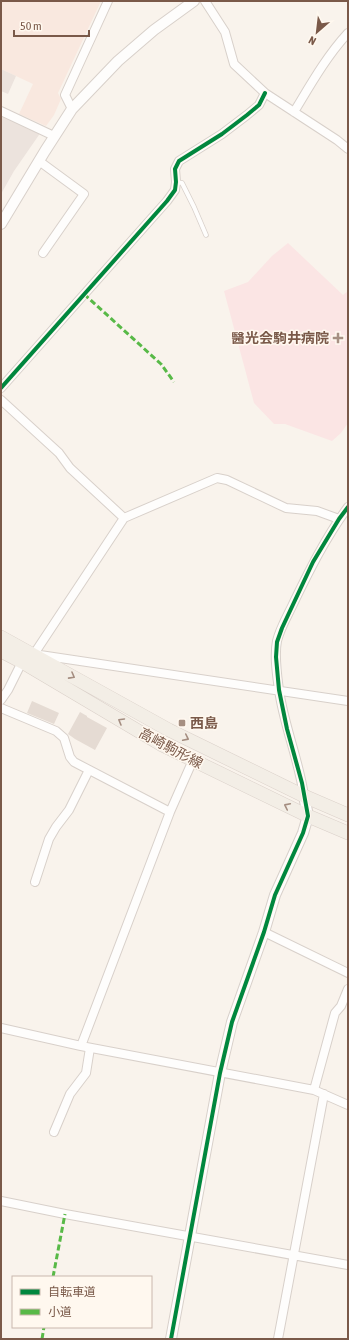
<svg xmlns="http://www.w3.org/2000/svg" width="349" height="1340" viewBox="0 0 349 1340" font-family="'Asap Condensed','Noto Sans JP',sans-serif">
<rect width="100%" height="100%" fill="#f9f3ec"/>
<!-- commercial -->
<path fill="#f9e8df" d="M1 1H101L58 93 61 99 54 115 46 126 19 114 33 84 1 69Z"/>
<!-- industrial -->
<path fill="#ece3dd" d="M1 69 16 76 8 94 1 91Z
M1 114 41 132 14 171 1 194Z"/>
<!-- medical -->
<path fill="#fbe5e4" d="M288 243 343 295 348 291V423L341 433 332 441 285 424H274L254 403 224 291 248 282 272 256Z"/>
<!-- building -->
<path fill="#e5dbd3" d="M32 701 59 713 54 724 27 713Z
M80 712 87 716V717L107 728 95 750 75 739 68 734Z"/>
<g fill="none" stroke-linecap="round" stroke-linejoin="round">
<defs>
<path id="service" d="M176 182 182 183 194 207 206 235"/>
<path id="minor" d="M205 1 225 32 234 64 265 93 337 140 348 149
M72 109 65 95 108 1
M1 111 54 136
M294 112C311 84 326 57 348 33
M39 161 84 194 43 253
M1 388 167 201 175 190 176 182 175 169 179 161 222 134 247 115 259 105 265 93
M1 400 59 453 70 468 124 518
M34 654 124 518 217 478 227 480 286 508 317 511 339 519
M40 655 348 701
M1 700 8 690 22 662 26 660
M1 708 56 731 64 738 70 757 74 762 170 812
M304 796C299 760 284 726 279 690 277 675 274 656 277 641 280 628 288 615 294 602 310 569 326 537 348 507
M35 882 49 839 56 827 69 810 89 770
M264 932 348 973
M1 1028 81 1046 314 1090 348 1105
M81 1046 170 812 193 760
M314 1090 335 1013 341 1006 348 989
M54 1132 70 1094 86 1073 90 1048
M1 1201 65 1214 348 1265
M278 1339 324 1094"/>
<path id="tertiary" d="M1 224 45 151 72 109 118 61 154 30 194 1
M171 1339 220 1073 232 1022 264 932 275 895 303 833 308 816 304 796"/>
<path id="primary" d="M1 637 169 730 304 796 348 815
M1 651 22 662 162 745 308 816 348 833"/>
</defs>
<!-- service casing -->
<use href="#service" stroke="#d8d0ca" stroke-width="5.5"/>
<!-- minor casing -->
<use href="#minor" stroke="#d8d0ca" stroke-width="10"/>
<!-- tertiary casing -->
<use href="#tertiary" stroke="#d8d0ca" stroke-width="12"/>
<!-- primary casing -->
<use href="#primary" stroke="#dad0c9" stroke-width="14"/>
<!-- service -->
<use href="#service" stroke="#fefdfc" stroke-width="4"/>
<!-- minor -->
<use href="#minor" stroke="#fefdfc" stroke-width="8"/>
<!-- tertiary -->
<use href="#tertiary" stroke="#fefdfc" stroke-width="10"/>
<!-- primary -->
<use href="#primary" stroke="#f3eee6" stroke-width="13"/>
<!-- quiet -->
<path stroke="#58b947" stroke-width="3" stroke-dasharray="6 3" stroke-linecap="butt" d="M84 294 161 364 174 382
M53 1277 65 1214
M42 1339 44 1327"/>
<defs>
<path id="cycleway" d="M1 388 167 201 175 190 176 182 175 169 179 161 222 134 247 115 259 105 265 93
M171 1339 220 1073 232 1022 264 932 275 895 303 833 308 816 302 783 287 729 279 690 276 657 277 642 282 628 313 562 339 519 348 507"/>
</defs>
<!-- cycleway casing -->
<use href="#cycleway" stroke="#fff8ef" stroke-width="6"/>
<!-- cycleway -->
<use href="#cycleway" stroke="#00873e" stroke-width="4"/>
</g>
<!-- one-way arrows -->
<defs><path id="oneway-chevron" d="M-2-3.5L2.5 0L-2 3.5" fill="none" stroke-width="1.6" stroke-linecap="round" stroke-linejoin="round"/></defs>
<g stroke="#a48d80">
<use href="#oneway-chevron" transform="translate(72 676) rotate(29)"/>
<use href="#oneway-chevron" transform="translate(121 721) rotate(-150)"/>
<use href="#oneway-chevron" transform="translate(186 738) rotate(26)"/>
<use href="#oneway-chevron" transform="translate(287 806) rotate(-154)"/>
</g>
<!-- markers -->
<g fill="#a68f82" stroke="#fff8ef" stroke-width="1.5">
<path d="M336 332h4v4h4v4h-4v4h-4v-4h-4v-4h4z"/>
<rect x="178" y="719" width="8" height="8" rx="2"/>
</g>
<g text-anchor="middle" stroke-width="3" stroke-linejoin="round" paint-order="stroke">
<!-- poi labels -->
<g font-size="14" font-weight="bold" fill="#7a5949" stroke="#fff8ef" text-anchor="end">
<text x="329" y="343">醫光会駒井病院</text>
<text x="190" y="728" text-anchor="start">西島</text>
</g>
<!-- street labels -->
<g font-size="14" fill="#7a5949" stroke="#fff8ef">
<text transform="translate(171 748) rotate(28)" y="5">高崎駒形線</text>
</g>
</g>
<!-- border -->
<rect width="349" height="1340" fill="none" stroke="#7a5949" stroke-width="4"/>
<!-- legend -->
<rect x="12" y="1276" width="140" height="52" fill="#fff8ef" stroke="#cab8ad"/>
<rect x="20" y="1289" width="20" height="6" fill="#00873e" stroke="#cab8ad"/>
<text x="48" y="1296" font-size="12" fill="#7a5949">自転車道</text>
<rect x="20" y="1309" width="20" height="6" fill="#58b947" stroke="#cab8ad"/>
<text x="48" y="1316" font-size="12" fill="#7a5949">小道</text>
<!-- north arrow -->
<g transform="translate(317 32) rotate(208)" stroke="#fff8ef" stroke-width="3" paint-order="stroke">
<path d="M0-3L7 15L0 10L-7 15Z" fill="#7a5949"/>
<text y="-6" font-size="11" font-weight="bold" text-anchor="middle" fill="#7a5949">N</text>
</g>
<!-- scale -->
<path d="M14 30v6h75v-6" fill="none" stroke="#7a5949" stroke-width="2"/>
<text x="20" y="30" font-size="12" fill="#7a5949" stroke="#fff8ef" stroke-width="3" paint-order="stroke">50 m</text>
</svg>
